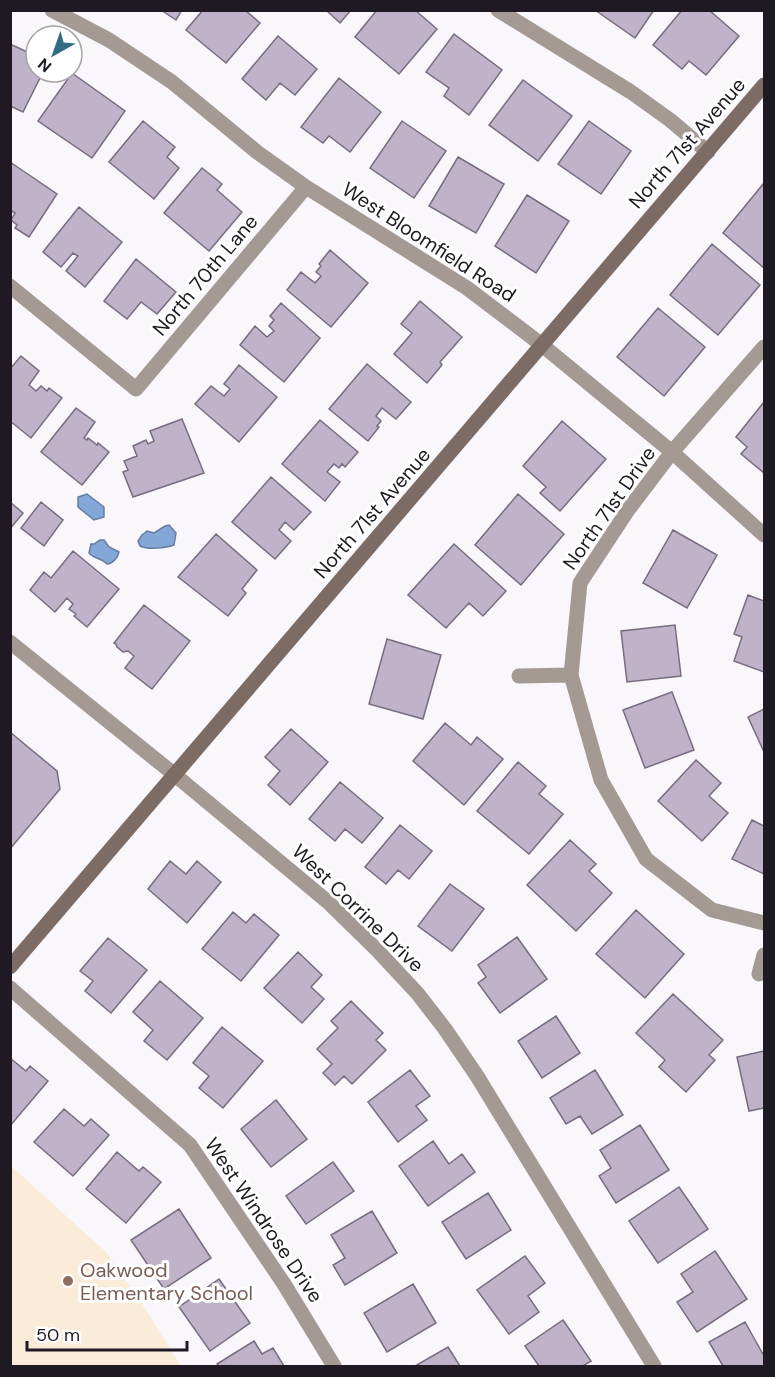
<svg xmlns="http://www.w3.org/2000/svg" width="775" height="1377" viewBox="0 0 775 1377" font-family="'DM Sans',sans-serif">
<rect width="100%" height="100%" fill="#faf7fc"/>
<!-- education -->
<path fill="#fbecd9" d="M11 1166 106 1252 146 1310 181 1366H11Z"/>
<!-- water -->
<path fill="#83a7d6" stroke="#657ca0" stroke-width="1.5" d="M87 494 104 507V517L94 520 78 507V497Z
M169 525 176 533 174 545C166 548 148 550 140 546L138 541 142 535 147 531 154 533 165 526Z
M100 540H104L109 547 119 552C118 558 112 564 107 564 102 558 94 559 89 553L91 544H94Z"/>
<!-- building -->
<path fill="#c0b2c8" stroke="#786c80" stroke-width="1.5" d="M161 10H182L176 20Z
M203 10H245L260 23 226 63 186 30Z
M326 10H351L340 23Z
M377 10H415L437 29 399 74 355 37Z
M595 10H654L635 38Z
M682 10H709L739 36 706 75 689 61 682 69 653 45Z
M454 34 502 70 469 115 444 96 449 88 426 72Z
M278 36 317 69 295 95 280 83 266 100 242 79Z
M10 44 36 56V72H43L23 112 10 106Z
M72 73 125 111 92 158 38 121Z
M339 78 381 112 350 152 329 136 323 143 301 127Z
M523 80 572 116 538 161 489 125Z
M143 121 175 147 167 157 179 168 154 199 109 162Z
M402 121 446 151 414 198 370 168Z
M589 121 631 151 601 194 558 164Z
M458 157 504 184 476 233 429 206Z
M10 162 57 194 29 237 15 228 17 225 11 220 15 213 10 210Z
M202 168 222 184 217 190 242 212 209 251 164 213Z
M764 183V268L723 233Z
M527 195 569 221 536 273 495 246Z
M79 207 122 242 85 287 66 271 78 256 73 253 61 267 43 252Z
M712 244 760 285 718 335 670 295Z
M330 250 368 283 331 327 287 290 301 272 315 283 321 276 316 272 321 266 319 264Z
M136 259 176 292 157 314 141 302 127 319 104 301Z
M420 301 462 337 440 362 442 365 427 383 394 354 412 333 401 324Z
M281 303 320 338 284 382 240 345 255 326 267 337 274 331 269 326 274 320 270 316Z
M658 308 705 347 664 396 617 357Z
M21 356 39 371 29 385 36 391 41 386 47 391 49 388 62 398 31 438 10 421V369Z
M367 364 411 402 396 419 382 408 376 416 381 421 377 426 379 427 368 441 329 409Z
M239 365 277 397 239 442 195 404 211 386 224 396 230 389 224 384Z
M764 402V473L741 454 747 447 736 437Z
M76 408 95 422 84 438 87 440 88 438 97 445 98 443 109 452 82 485 41 452Z
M182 419 204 473 133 497 123 472 128 470 124 461 137 456 133 446 146 440 148 444 154 441 150 431Z
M320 420 358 452 345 467 342 464 339 468 334 464 327 472 340 482 325 501 282 464Z
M562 421 606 459 560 511 540 493 546 487 523 466Z
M271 477 311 512 294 530 285 522 279 530 291 541 275 559 232 522Z
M518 494 564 534 521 585 475 545Z
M10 502 23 513 10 529Z
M41 502 63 520 44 546 21 528Z
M673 530 717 555 687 608 643 583Z
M216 534 257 570 242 589 246 593 228 616 178 577Z
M454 544 506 591 483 616 469 603 446 628 408 595Z
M73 551 119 589 87 627 74 616 76 614 69 609 73 604 67 598 55 612 30 590 44 572 51 578Z
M748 595 764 601V672L734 661 742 637 734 634Z
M144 605 190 641 152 689 125 668 134 656 128 651 123 652 117 647 116 644 114 643Z
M675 625 681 676 627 682 621 631Z
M387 639 441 655 423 719 369 704Z
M672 692 694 750 645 768 623 710Z
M764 709V752L748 717Z
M445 723 471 745 477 737 503 759 464 805 413 761Z
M291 729 328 762 290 805 268 785 280 771 265 757Z
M10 732 57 771 60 789 10 849Z
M696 760 721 783 709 796 728 813 702 841 658 801Z
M518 762 546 786 539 794 563 814 529 854 477 811Z
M340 782 383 818 362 843 345 829 335 841 309 819Z
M752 820 764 826V874L732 859Z
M400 825 432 851 409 879 398 870 386 884 365 867Z
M570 840 596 864 589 871 612 893 576 931 527 885Z
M170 861 186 874 197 861 221 882 187 923 148 889Z
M450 884 484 909 452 951 418 926Z
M636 910 684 954 645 998 596 954Z
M233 912 246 923 254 914 279 935 241 981 202 949Z
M517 937 547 979 500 1013 478 983 486 977 478 965Z
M108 938 147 970 111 1013 85 991 93 981 80 971Z
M298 952 322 975 311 987 324 999 302 1023 264 988Z
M160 981 203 1018 167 1060 144 1041 153 1030 133 1012Z
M673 994 723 1040 709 1055 715 1060 686 1092 659 1067 665 1060 636 1033Z
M351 1001 383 1033 376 1040 386 1050 352 1084 344 1076 335 1085 323 1073 332 1064 317 1049 338 1028 331 1021Z
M556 1016 580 1053 542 1078 518 1041Z
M222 1027 263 1061 223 1108 199 1088 209 1076 193 1063Z
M764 1051V1108L749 1111 737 1057Z
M10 1058 26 1071 30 1066 48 1081 10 1126Z
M410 1070 430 1096 416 1106 427 1120 398 1142 368 1102Z
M595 1070 623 1115 592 1134 580 1116 566 1124 550 1098Z
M276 1100 307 1139 271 1167 241 1129Z
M64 1109 84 1126 91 1119 109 1135 73 1176 34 1142Z
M640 1125 669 1170 616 1203 599 1176 611 1168 600 1150Z
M433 1141 449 1164 462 1154 475 1172 428 1206 399 1166Z
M117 1152 139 1171 143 1167 161 1182 126 1223 86 1189Z
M333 1162 354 1191 306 1224 286 1196Z
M679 1187 708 1229 658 1263 629 1221Z
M488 1193 511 1230 466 1259 442 1222Z
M179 1209 211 1258 164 1289 131 1240Z
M372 1211 397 1253 345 1285 333 1265 345 1258 331 1235Z
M715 1251 747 1299 697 1332 677 1302 693 1292 681 1274Z
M525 1256 545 1283 528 1296 539 1312 509 1334 477 1290Z
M219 1279 250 1323 210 1351 179 1307Z
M413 1284 436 1323 387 1352 364 1313Z
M563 1320 591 1361 583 1366H539L525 1346Z
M745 1322 764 1356V1366H723L709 1342Z
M254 1341 262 1354 273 1348 284 1366H219L217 1364Z
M448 1347 460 1366H415Z"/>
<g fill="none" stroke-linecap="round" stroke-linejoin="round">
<!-- street -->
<path stroke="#a59994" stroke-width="15" d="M52 10 109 40 172 82 257 152 306 187 467 288 542 345 672 452 764 535
M498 10 631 92 670 120 708 152
M10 286 136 389 306 187
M764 347 672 452 628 510 580 583 571 675 601 780 646 859 712 910 764 923
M10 642 175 775 328 902 377 950 418 994 445 1029 477 1076 654 1366
M519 676 571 675
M759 974 764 955
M10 988 190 1145 284 1284 334 1366"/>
<!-- secondary -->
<path stroke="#7c6c65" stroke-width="15" d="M10 967 764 85"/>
</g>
<!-- markers -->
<circle fill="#8d6e63" stroke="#fff" stroke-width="2" cx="68" cy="1281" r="6"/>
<g text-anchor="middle" stroke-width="6" stroke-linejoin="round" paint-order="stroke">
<!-- street labels -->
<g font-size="20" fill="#1e1922" stroke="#fff">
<text transform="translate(687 143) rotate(-49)" y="7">North 71st Avenue</text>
<text transform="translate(429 242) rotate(33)" y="7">West Bloomfield Road</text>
<text transform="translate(205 275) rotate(-50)" y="7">North 70th Lane</text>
<text transform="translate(609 508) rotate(-55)" y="7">North 71st Drive</text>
<text transform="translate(372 513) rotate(-49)" y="7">North 71st Avenue</text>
<text transform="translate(358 908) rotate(44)" y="7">West Corrine Drive</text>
<text transform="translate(264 1220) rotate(56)" y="7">West Windrose Drive</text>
</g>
<!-- education labels -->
<g font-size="20" fill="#785e54" stroke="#fff" text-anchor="start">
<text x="80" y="1277">Oakwood<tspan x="80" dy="23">Elementary School</tspan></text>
</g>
</g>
<!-- border -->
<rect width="775" height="1377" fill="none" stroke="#1e1922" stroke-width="24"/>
<!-- north arrow -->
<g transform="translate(54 54) rotate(220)"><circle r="28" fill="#ffffff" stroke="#a5a3a7" stroke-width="1.5"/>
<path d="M0-4.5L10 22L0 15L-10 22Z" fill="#346c86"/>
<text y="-9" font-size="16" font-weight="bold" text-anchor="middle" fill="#1e1922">N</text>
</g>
<!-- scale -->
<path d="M27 1341v9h160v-9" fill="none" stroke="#1e1922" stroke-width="3"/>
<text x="36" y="1341" font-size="18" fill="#1e1922" stroke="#ffffff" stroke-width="4.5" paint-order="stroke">50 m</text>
</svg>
